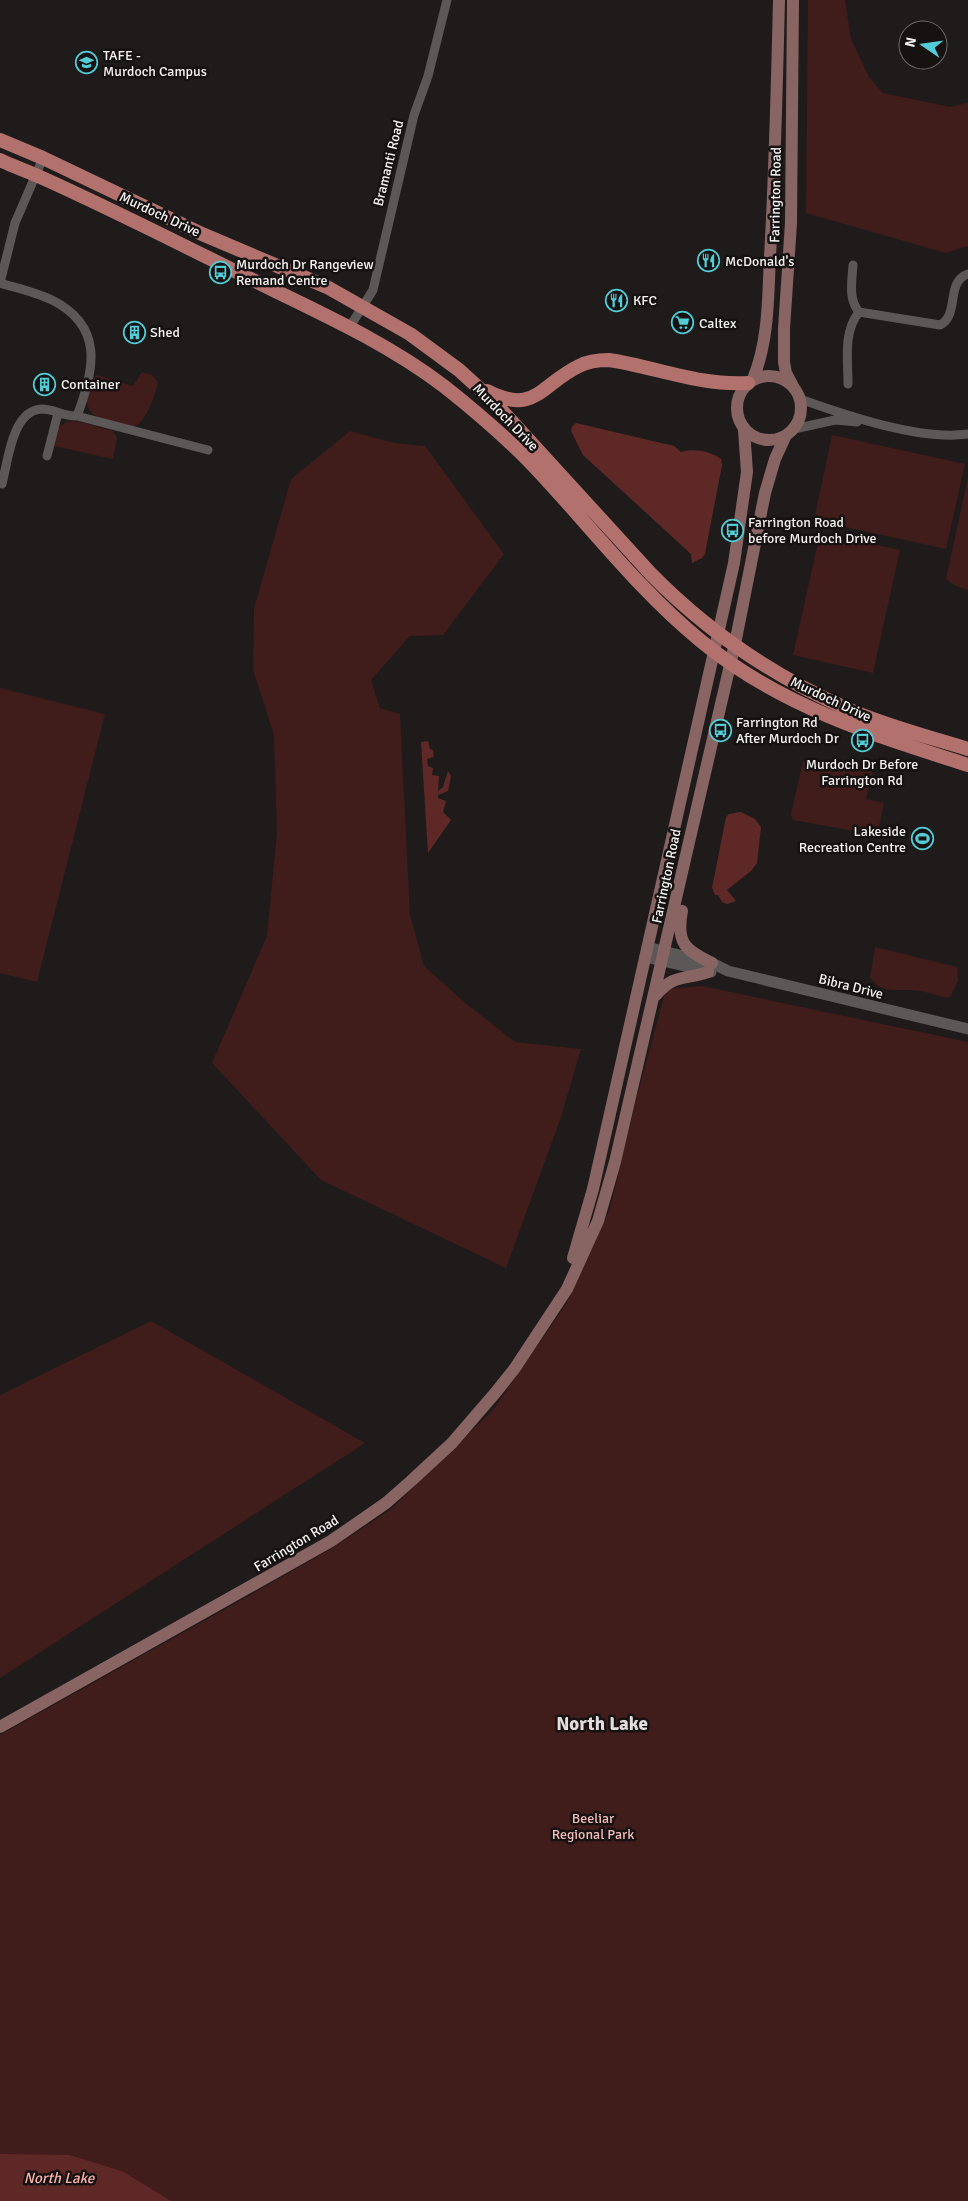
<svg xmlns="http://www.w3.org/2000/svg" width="968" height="2201" viewBox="0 0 968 2201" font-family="Signika,sans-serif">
<rect width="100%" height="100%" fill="#1f1b1b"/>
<!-- green -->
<path fill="#401c1a" d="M808 0H845L851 39 869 77 883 93 950 107 968 103V246L946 253 806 213Z
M142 372 152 375 158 382C155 395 146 425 132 427 126 428 118 424 113 423 97 418 83 412 88 392 90 385 91 380 97 375L133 386Z
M68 421 80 422 113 431 117 438 113 459 54 446 58 428Z
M350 431 394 443 425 446 504 554 443 635 410 636 371 680 380 708 400 714 410 915 424 966 463 1001 515 1042 581 1049 561 1117 506 1268 321 1180 212 1063 267 936 277 833 274 735 253 670 254 609 291 479Z
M832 435 965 464 946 549 814 520Z
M968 477V590L954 585 946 579Z
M820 533 900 550 873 673 793 655Z
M0 688 105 714 37 982 0 973Z
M806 760H820L873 768 866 799 884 803 878 831 865 833 793 820 791 814 803 762Z
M875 947 957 967 958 981 951 996 948 998C938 996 930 993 921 991 902 987 882 997 870 977Z
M702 986 968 1042V2201H0V1735L245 1598 329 1550 390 1510 493 1410 566 1304 610 1209 634 1108 666 989Z
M151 1321 365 1443 0 1678V1395Z"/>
<!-- water -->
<path fill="#5e2827" d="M576 423 674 446 681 452C692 448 711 451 721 459L722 465 705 554 702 558 692 563 691 554 583 455 571 431 572 427Z
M428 741 430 749 433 750 434 757 427 759 428 766 433 768 432 775 439 776 438 791 443 787 448 771 451 776 448 791 438 795V798L446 801 443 812 451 820 428 853 421 742Z
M741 812 755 819 761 827 757 863 751 871 727 890 736 901 727 904 722 902 718 895H715L712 888 726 817 729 814Z
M0 2154 69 2155 122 2171 171 2201H0Z"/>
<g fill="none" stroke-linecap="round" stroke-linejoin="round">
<!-- minor -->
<path stroke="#5d5858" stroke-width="9" d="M853 265C852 281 848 299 859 312
M0 283C17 288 36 292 52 300 104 326 95 369 77 416 65 417 54 409 42 409 12 410 8 461 2 484
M0 283 15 223 43 158
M349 328 373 290 414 115 428 76 447 0
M848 384C848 360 843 332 859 312L940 325C960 315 945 282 968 274
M800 399C845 415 920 441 968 434
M77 416 208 450
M794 429 835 420 857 422
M47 456 58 413"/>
<!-- tertiary -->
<path stroke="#5d5858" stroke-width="11" d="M647 947 712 963 728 971 968 1029
M645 957 711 972"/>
<!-- secondary -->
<path stroke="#886463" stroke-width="12" d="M793 0 791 223 784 329V362L786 373 794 388
M737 408a32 32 0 1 1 64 0a32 32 0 1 1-64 0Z
M753 379C769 340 768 297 770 256 775 170 777 85 779 0
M682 911C676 943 685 950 712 963
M656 995C673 974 685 980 708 972
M573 1258 593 1189 734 563 747 472 744 430
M0 1727 331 1541 386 1503 411 1481 452 1443 496 1392 515 1368 567 1289 598 1221 615 1162 736 639 765 493 775 459 786 435"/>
<!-- primary -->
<path stroke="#b3716e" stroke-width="14" d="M0 140 43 158 202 234 327 287 410 334 459 370 493 401 651 574C708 632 778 679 852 711 890 727 929 737 968 749
M0 160C12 166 25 170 38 176 114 210 188 248 263 285 325 315 390 345 445 387 474 410 502 434 528 460 586 520 636 588 701 641 778 705 873 735 968 765
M487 391C535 416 541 384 579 366 588 361 599 360 609 360 656 367 699 386 748 383"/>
</g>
<!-- icons -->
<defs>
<symbol id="university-ring" viewBox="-11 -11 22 22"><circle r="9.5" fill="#161212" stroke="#52ccd6" stroke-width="1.5"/><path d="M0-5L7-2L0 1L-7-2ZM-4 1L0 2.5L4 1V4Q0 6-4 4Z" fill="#52ccd6"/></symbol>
<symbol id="restaurant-ring" viewBox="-11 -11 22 22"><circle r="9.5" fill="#161212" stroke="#52ccd6" stroke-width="1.5"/><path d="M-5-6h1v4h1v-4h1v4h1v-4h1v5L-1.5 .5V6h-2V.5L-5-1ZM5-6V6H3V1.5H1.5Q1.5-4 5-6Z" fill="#52ccd6"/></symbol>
<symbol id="bus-ring" viewBox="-11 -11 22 22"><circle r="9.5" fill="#161212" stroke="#52ccd6" stroke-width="1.5"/><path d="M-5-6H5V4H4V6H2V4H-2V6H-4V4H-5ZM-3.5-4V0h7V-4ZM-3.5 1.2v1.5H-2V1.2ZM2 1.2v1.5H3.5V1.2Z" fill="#52ccd6"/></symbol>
<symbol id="supermarket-ring" viewBox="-11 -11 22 22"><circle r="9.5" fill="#161212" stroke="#52ccd6" stroke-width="1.5"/><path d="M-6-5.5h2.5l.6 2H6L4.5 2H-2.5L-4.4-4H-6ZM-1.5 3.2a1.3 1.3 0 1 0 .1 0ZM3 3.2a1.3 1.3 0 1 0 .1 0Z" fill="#52ccd6"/></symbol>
<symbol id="building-ring" viewBox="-11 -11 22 22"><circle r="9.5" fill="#161212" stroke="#52ccd6" stroke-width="1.5"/><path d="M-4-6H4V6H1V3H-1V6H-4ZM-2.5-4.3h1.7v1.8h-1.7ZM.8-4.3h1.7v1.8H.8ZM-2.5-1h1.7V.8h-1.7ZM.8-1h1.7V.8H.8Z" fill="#52ccd6"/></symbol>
<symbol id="stadium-ring" viewBox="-11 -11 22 22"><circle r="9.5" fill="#161212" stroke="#52ccd6" stroke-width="1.5"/><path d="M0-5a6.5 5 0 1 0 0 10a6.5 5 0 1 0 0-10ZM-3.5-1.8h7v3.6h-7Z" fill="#52ccd6"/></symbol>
</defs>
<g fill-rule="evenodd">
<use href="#university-ring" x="74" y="50" width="25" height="25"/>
<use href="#restaurant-ring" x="696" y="248" width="25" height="25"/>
<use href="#bus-ring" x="208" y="260" width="25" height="25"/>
<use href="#restaurant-ring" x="604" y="288" width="25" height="25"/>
<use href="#supermarket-ring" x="670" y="310" width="25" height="25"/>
<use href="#building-ring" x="122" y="320" width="25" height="25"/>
<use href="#building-ring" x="32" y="372" width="25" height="25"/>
<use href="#bus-ring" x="720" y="518" width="25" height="25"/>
<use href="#bus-ring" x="708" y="718" width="25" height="25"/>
<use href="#bus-ring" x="850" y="728" width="25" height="25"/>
<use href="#stadium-ring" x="910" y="826" width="25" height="25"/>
</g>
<g text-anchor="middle" stroke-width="5" stroke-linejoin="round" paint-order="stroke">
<!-- poi labels -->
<g font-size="14" fill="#f4f1f1" stroke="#161212" text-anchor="start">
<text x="103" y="60">TAFE -<tspan x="103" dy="16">Murdoch Campus</tspan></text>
<text x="725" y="266">McDonald's</text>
<text x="236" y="269">Murdoch Dr Rangeview<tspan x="236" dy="16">Remand Centre</tspan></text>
<text x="633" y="305">KFC</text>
<text x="699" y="328">Caltex</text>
<text x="150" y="337">Shed</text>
<text x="61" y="389">Container</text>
<text x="748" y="527">Farrington Road<tspan x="748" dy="16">before Murdoch Drive</tspan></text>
<text x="736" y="727">Farrington Rd<tspan x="736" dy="16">After Murdoch Dr</tspan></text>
<text x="862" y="769" text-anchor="middle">Murdoch Dr Before<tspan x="862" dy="16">Farrington Rd</tspan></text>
<text x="906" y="836" text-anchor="end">Lakeside<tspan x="906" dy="16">Recreation Centre</tspan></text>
</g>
<!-- street labels -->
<g font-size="14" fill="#f4f1f1" stroke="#161212">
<text transform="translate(388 163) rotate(-76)" y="5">Bramanti Road</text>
<text transform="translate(775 195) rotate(-89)" y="5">Farrington Road</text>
<text transform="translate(160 214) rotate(25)" y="5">Murdoch Drive</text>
<text transform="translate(506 417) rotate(46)" y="5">Murdoch Drive</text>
<text transform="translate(831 699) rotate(25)" y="5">Murdoch Drive</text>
<text transform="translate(666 876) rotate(-78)" y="5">Farrington Road</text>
<text transform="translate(851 986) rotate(14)" y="5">Bibra Drive</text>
<text transform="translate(296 1543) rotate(-31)" y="5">Farrington Road</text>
</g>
<!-- park labels -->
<g font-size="14" fill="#f4bcb8" stroke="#161212">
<text x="593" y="1823">Beeliar<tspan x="593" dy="16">Regional Park</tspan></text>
</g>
<!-- water labels -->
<g font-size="15" font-style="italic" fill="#fab1ac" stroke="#161212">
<text x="59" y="2183">North Lake</text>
</g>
<!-- district labels -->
<g font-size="19" font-weight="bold" fill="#e3dddd" stroke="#161212">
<text x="602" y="1730">North Lake</text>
</g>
</g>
<!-- north arrow -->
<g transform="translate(923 45) rotate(283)"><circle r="24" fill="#161212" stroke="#6f6b6b"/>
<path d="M0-4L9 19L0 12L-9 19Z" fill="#52ccd6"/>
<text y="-8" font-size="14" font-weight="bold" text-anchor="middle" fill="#f4f1f1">N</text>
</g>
</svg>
